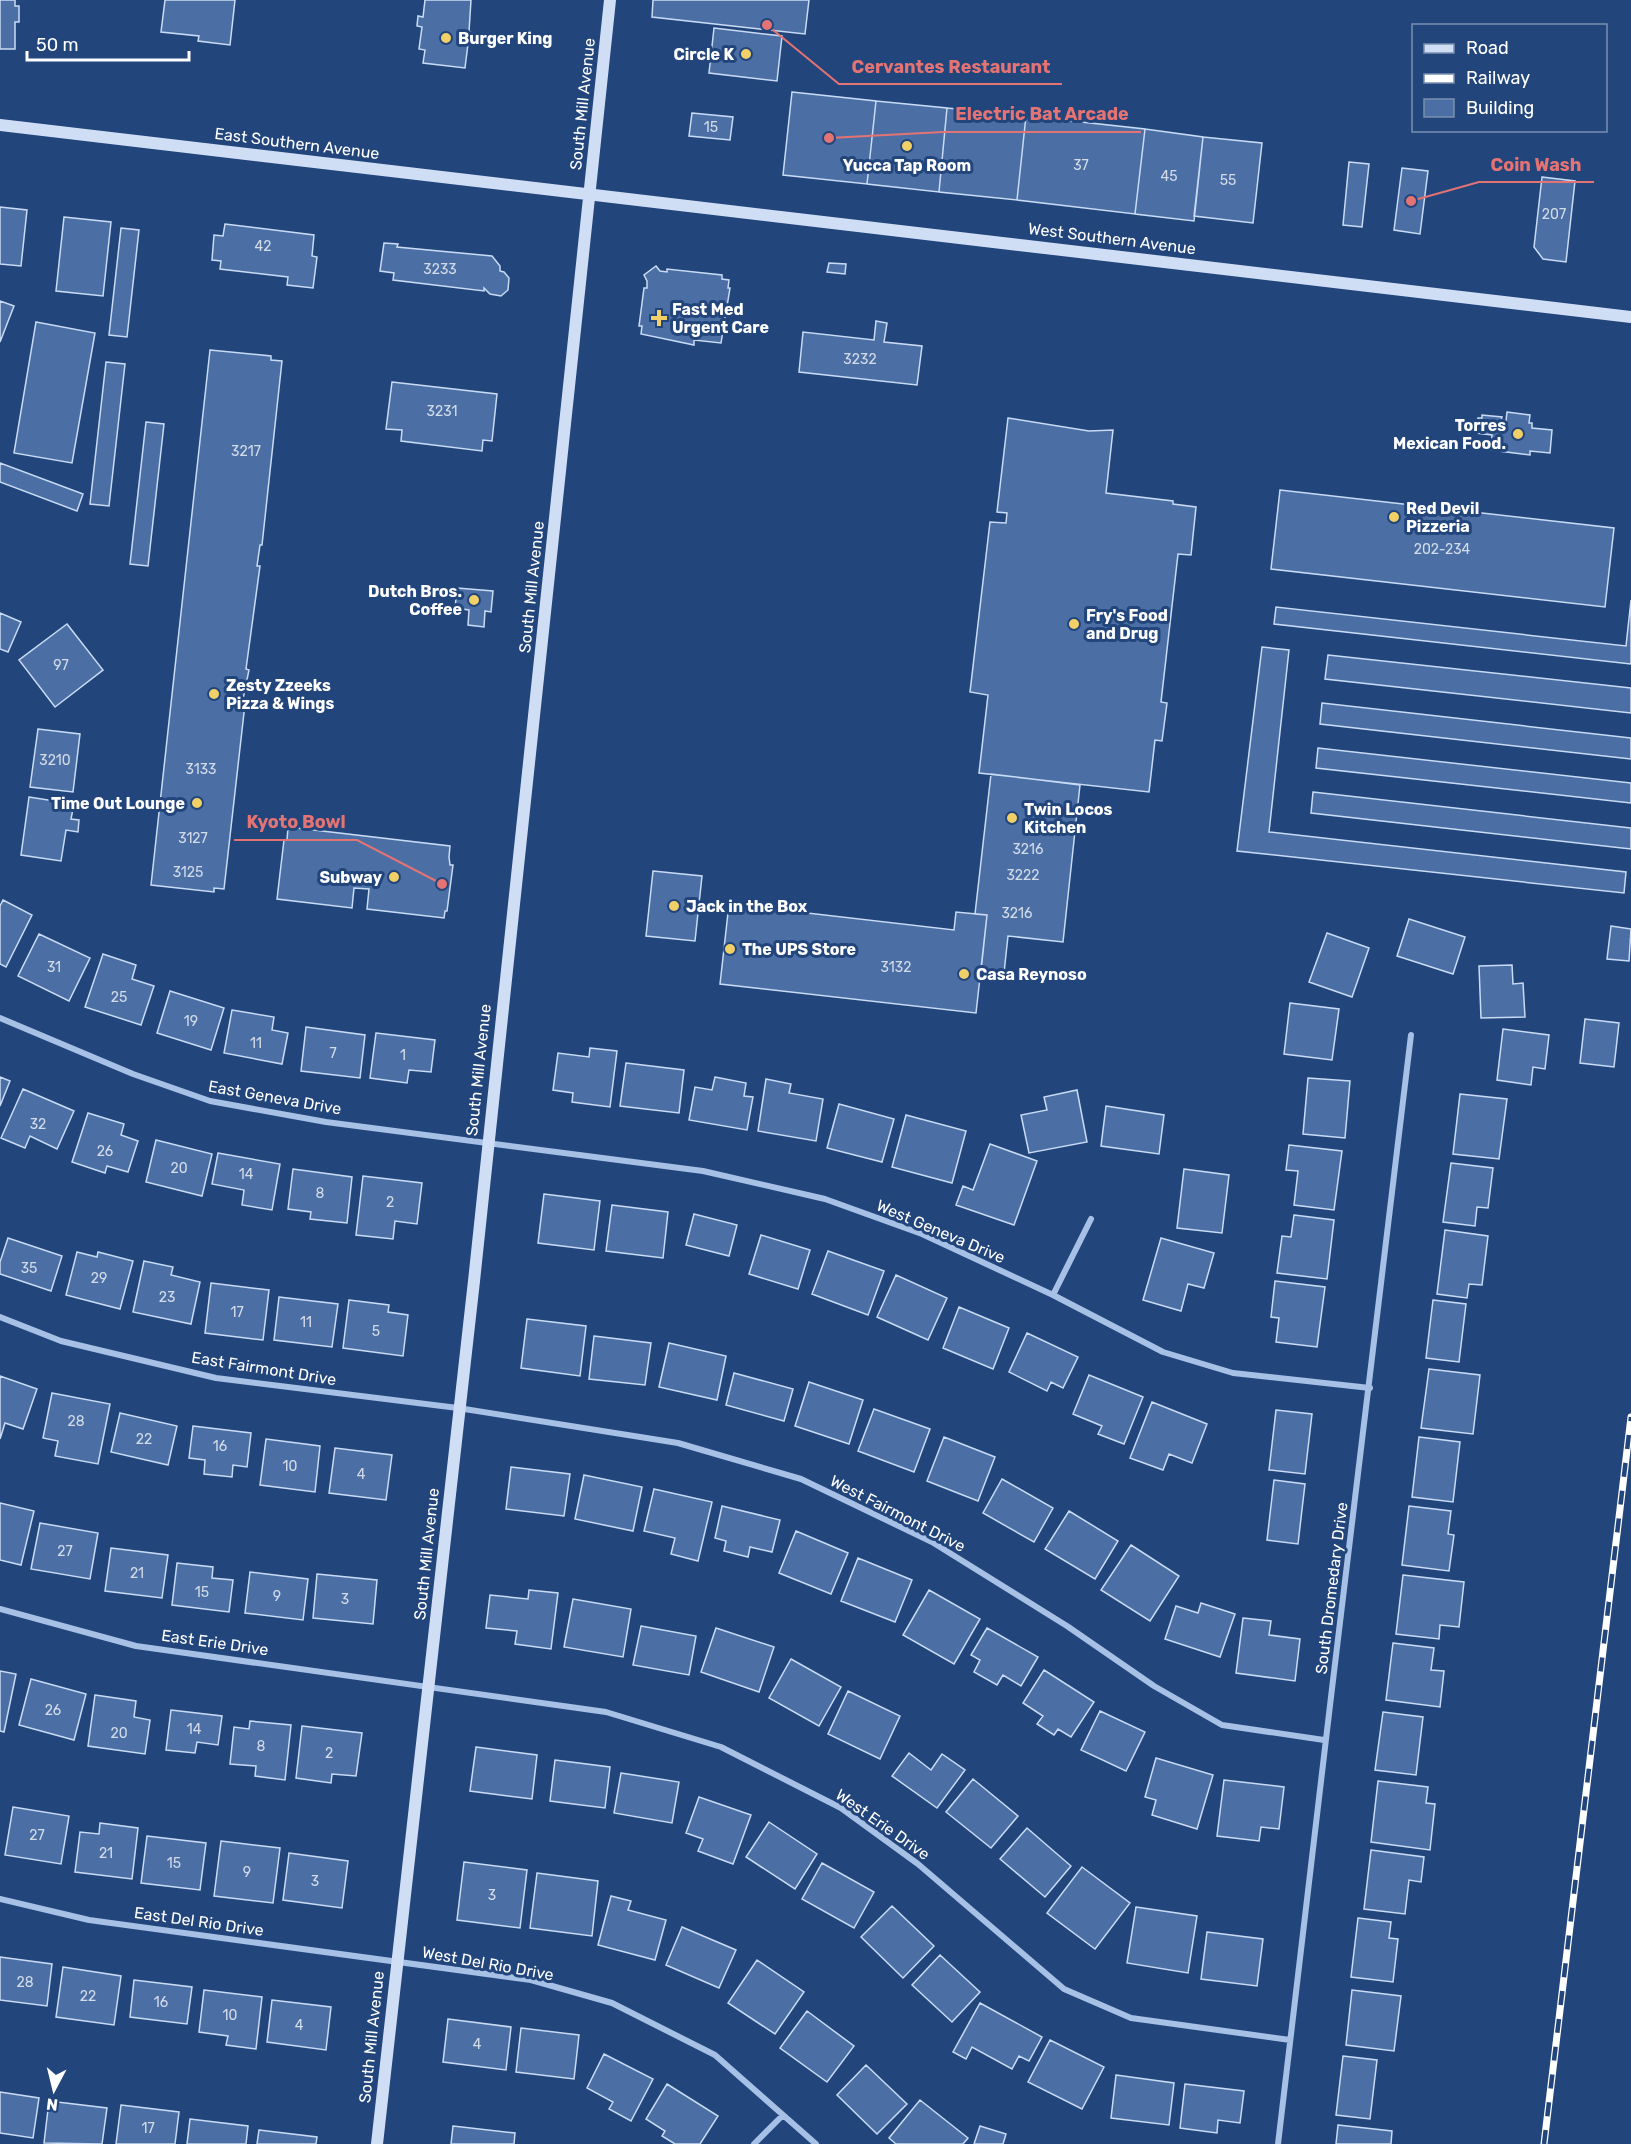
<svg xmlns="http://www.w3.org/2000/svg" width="1631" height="2144" viewBox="0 0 1631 2144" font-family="Rubik,sans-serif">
<rect width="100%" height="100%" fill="#22457c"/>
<!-- building -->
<path fill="#4b6fa5" stroke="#c9dbf4" stroke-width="1.5" d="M0 0H15V6H19V22H15V49H0Z
M165 0H235L230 45 198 41 199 36 161 32Z
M425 0H471L469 32 473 33 472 45 468 44 465 68 423 63 425 50 419 49 422 27 417 26 418 16 423 17Z
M653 0H809L805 34 652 17Z
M714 28 782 36 777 81 709 73Z
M792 92 876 101 867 184 783 175Z
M876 101 947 108 939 192 867 184Z
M947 108 1026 116 1017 200 939 192Z
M692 113 733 117 730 140 689 136Z
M1026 116 1145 129 1135 214 1017 200Z
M1145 129 1203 137 1194 221 1135 214Z
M1203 137 1262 143 1253 223 1194 216Z
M1349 162 1369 164 1362 227 1343 225Z
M1402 168 1428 171 1420 234 1394 230Z
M1542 177 1575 181 1566 262 1543 259 1534 247Z
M0 207 27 210 21 266 0 264Z
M64 217 111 222 103 296 56 291Z
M225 224 314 235 312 256 317 257 313 288 287 285 288 277 220 269 221 261 212 260 214 235 223 236Z
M121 228 139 230 127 337 109 335Z
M384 243 398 244 397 247 492 256 500 266V271L504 272 509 278 508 290 501 296 490 294 484 288V291L393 280 394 273 380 271Z
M829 263 846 264 845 274 827 272Z
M656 266 660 271 667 272V269L722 275V279L729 280 728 288H730L721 343 694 340V345L641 334 642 326H639L644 288H647V281L644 275Z
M0 301 14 306 0 342Z
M876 321 887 323 884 342 922 346 917 385 799 372 803 332 874 340Z
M36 322 95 333 72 463 14 453Z
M210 350 271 356V360L282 361 262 545H260L257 566H260L246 669 249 670 242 704H245L224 889 214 888V892L151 885Z
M106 362 125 364 109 506 90 504Z
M392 382 497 394 492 441 483 440 482 451 401 441 402 430 386 429Z
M1507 412 1530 415 1529 423H1532V428L1552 430 1550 453 1530 451V455L1491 450 1492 435 1476 433 1478 418H1482V415L1502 417 1501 420 1506 421Z
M1008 418 1089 431 1113 430 1106 493 1173 501V504L1196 507 1191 555 1178 554 1161 702 1167 703 1162 741 1155 740 1149 792 979 773 988 695 970 692 990 522 1006 523 1007 513 997 512Z
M146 422 164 424 148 566 130 564Z
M0 463 83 494 77 511 0 482Z
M1280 490 1614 528 1605 607 1271 569Z
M457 588 493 591 491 612 485 611 484 627 468 625 469 610 455 608Z
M1631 600V664L1274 624 1276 607 1626 646Z
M0 613 21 622 8 652 0 649Z
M67 624 103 670 55 707 19 660Z
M1262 647 1289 650 1269 832 1626 872 1624 893 1237 851Z
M1328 655 1631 688V713L1325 679Z
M1322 703 1631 738V759L1320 724Z
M38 729 80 734 73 792 30 787Z
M1318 748 1631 783V803L1316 768Z
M991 774 1080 785 1063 942 1008 936 1004 973 981 971 987 915 975 914Z
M1313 792 1631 828V849L1311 813Z
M29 797 74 804 71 819 79 820 78 832 66 830 61 861 21 855Z
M288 827 450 846 449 857 450 865H453L447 911H445L444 918 367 909 369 889 354 888 352 908 277 899 284 840H287Z
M653 871 702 876 695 941 646 936Z
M3 900 32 915 6 967 0 964V906Z
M729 904 954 930 956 912 987 915 976 1013 720 984Z
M1409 919 1465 937 1453 974 1397 956Z
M1611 926 1631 929 1629 961 1607 959Z
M1327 933 1369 948 1352 997 1309 982Z
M39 934 90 958 69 1001 18 976Z
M103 954 136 965 132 979 154 986 141 1025 85 1007Z
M1512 965 1513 984 1523 983 1525 1017 1481 1018 1479 966Z
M170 991 224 1008 211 1050 157 1033Z
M1290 1003 1339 1009 1332 1060 1284 1054Z
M232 1010 274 1017 272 1030 288 1033 282 1064 224 1053Z
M1585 1019 1619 1023 1614 1067 1580 1063Z
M306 1027 365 1035 360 1078 301 1071Z
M1503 1029 1549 1035 1545 1069 1533 1067 1531 1085 1497 1080Z
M376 1033 435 1040 431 1072 409 1070 407 1083 370 1078Z
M590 1048 617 1051 610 1107 572 1102 573 1093 553 1090 558 1053 589 1057Z
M626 1063 684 1070 679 1113 620 1106Z
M0 1077 10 1081 0 1106Z
M715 1077 746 1083 744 1096 753 1097 747 1130 689 1120 695 1087 712 1090Z
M1308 1078 1350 1081 1345 1138 1303 1134Z
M766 1079 791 1084 789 1093 823 1099 816 1141 758 1131Z
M23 1089 74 1111 57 1149 30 1136 25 1148 1 1138Z
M1077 1090 1087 1142 1029 1153 1021 1115 1047 1110 1044 1097Z
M1460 1094 1507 1099 1499 1159 1453 1154Z
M839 1104 894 1119 882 1162 827 1148Z
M1106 1106 1164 1115 1159 1154 1101 1146Z
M88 1113 124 1124 121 1135 138 1141 128 1172 107 1166 105 1173 72 1162Z
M906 1115 966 1131 952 1183 892 1167Z
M156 1140 212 1154 202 1196 146 1182Z
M990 1144 1037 1161 1014 1225 956 1205 963 1186 973 1190Z
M1289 1145 1342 1151 1334 1210 1294 1205 1298 1171 1286 1170Z
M218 1153 280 1164 272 1210 242 1205 244 1190 212 1184Z
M1451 1163 1493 1168 1488 1208 1477 1207 1475 1226 1443 1222Z
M293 1169 352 1177 347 1223 310 1219 311 1212 288 1209Z
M1184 1169 1229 1175 1222 1233 1177 1228Z
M363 1176 422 1183 417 1224 395 1221 393 1239 356 1235Z
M544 1194 600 1201 594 1250 538 1243Z
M612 1205 668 1212 663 1258 606 1251Z
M694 1214 737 1225 729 1256 686 1245Z
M1294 1215 1334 1220 1327 1279 1277 1273 1282 1236 1291 1237Z
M1445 1230 1488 1236 1482 1285 1469 1284 1467 1298 1437 1294Z
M761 1235 810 1250 798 1289 749 1274Z
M8 1238 62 1256 51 1291 0 1274V1262Z
M1161 1238 1214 1253 1204 1288 1188 1284 1181 1311 1143 1300Z
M828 1251 884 1271 868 1315 812 1294Z
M77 1252 97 1257 98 1252 133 1261 120 1309 66 1295Z
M144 1261 173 1267 171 1275 200 1282 191 1324 133 1312Z
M896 1275 947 1298 928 1340 877 1317Z
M1275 1281 1325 1287 1317 1347 1276 1342 1279 1318 1271 1317Z
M211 1283 269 1290 263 1340 205 1333Z
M279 1297 338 1304 332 1347 274 1340Z
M349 1300 389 1305 388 1312 408 1315 403 1356 343 1348Z
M1433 1300 1466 1304 1459 1362 1426 1358Z
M959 1307 1009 1328 993 1369 943 1348Z
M527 1319 586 1326 580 1376 521 1368Z
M1027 1333 1078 1357 1063 1388 1051 1382 1047 1391 1009 1372Z
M594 1336 651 1343 645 1385 589 1379Z
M669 1343 726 1356 717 1400 659 1387Z
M1429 1369 1480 1375 1473 1434 1421 1428Z
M734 1373 793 1389 784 1421 726 1405Z
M1089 1375 1143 1397 1124 1444 1098 1434 1102 1426 1073 1414Z
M0 1376 37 1389 23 1429 5 1423 0 1439Z
M809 1382 863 1400 849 1444 795 1426Z
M52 1393 110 1404 98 1464 55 1456 58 1441 43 1438Z
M1152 1402 1207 1424 1192 1463 1169 1454 1163 1470 1130 1458Z
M874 1409 930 1429 914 1472 858 1451Z
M1276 1410 1312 1414 1305 1474 1269 1470Z
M120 1413 177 1426 168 1465 111 1452Z
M193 1426 251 1433 247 1467 233 1465 232 1477 204 1474 205 1460 189 1458Z
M944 1437 995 1457 978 1501 927 1481Z
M1419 1437 1460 1442 1453 1502 1412 1497Z
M266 1439 320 1446 315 1492 260 1485Z
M335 1448 392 1455 386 1500 329 1493Z
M511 1467 570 1474 564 1516 506 1509Z
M584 1475 642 1487 633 1531 575 1519Z
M1002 1479 1053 1508 1034 1542 983 1513Z
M1274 1480 1305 1484 1298 1544 1267 1540Z
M654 1489 712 1502 698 1561 671 1554 675 1538 644 1531Z
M0 1503 34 1511 21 1565 0 1560Z
M722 1506 780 1520 772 1552 750 1547 748 1557 724 1551 726 1541 715 1538Z
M1409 1506 1451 1511 1448 1534 1454 1535 1449 1571 1402 1565Z
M1069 1511 1118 1541 1095 1579 1045 1549Z
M40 1523 98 1533 90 1579 31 1569Z
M796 1531 848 1553 831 1594 779 1573Z
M1131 1545 1179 1576 1150 1621 1101 1590Z
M111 1548 168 1555 162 1598 105 1591Z
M858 1558 912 1580 895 1622 841 1601Z
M177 1563 213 1567 212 1578 233 1580 229 1612 172 1605Z
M250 1572 308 1579 303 1620 245 1613Z
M317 1574 377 1580 373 1624 313 1618Z
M1403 1575 1464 1582 1459 1627 1440 1625 1439 1639 1396 1634Z
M529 1590 558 1593 551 1649 515 1644 517 1631 486 1628 490 1595 528 1599Z
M929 1590 980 1619 954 1664 903 1635Z
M573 1599 631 1609 623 1657 564 1647Z
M1201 1603 1235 1614 1220 1657 1165 1639 1176 1606 1198 1613Z
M1243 1618 1271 1621 1269 1635 1300 1639 1295 1681 1236 1673Z
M641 1626 696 1636 689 1675 633 1665Z
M716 1628 774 1647 759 1692 701 1672Z
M987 1628 1038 1657 1021 1686 1003 1675 997 1685 974 1672 980 1660 971 1655Z
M1393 1643 1434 1648 1431 1670 1444 1671 1440 1707 1386 1700Z
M791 1659 841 1687 819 1726 769 1698Z
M1044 1670 1094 1702 1071 1737 1058 1729 1054 1735 1037 1724 1043 1716 1023 1703Z
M0 1671 16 1674 4 1732 0 1731Z
M31 1679 86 1694 74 1740 19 1725Z
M848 1691 900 1716 880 1759 828 1734Z
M95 1695 136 1701 134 1717 150 1720 145 1754 88 1746Z
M171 1710 222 1716 218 1745 197 1742 195 1753 166 1750Z
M1100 1711 1145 1732 1126 1771 1081 1750Z
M1383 1712 1423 1717 1416 1775 1375 1770Z
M250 1721 291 1725 285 1780 255 1776 256 1766 230 1764 234 1727 249 1729Z
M302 1726 362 1733 356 1776 332 1774 331 1783 296 1778Z
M476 1747 537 1755 532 1799 470 1791Z
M909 1753 931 1770 942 1754 965 1770 937 1808 892 1776Z
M1156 1758 1213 1775 1197 1829 1152 1815 1156 1800 1145 1797Z
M555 1760 610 1767 605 1808 550 1801Z
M621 1773 679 1782 672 1823 614 1813Z
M973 1779 1018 1816 991 1848 946 1812Z
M1224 1780 1284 1787 1279 1829 1261 1827 1259 1841 1217 1836Z
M1378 1781 1428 1787 1426 1803 1435 1804 1430 1850 1371 1842Z
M699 1797 751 1815 733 1864 698 1851 703 1839 686 1833Z
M13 1807 69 1816 61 1864 5 1855Z
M769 1822 817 1854 795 1889 746 1857Z
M100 1823 138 1828 132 1879 75 1872 80 1832 99 1834Z
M1027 1828 1071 1866 1045 1897 1000 1859Z
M147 1836 206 1843 200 1890 141 1883Z
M221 1841 280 1848 273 1903 214 1896Z
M1371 1850 1424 1857 1421 1882 1409 1880 1405 1914 1364 1909Z
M289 1853 348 1861 342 1908 283 1900Z
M464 1862 527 1870 520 1928 457 1920Z
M822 1863 874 1892 854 1928 802 1899Z
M1082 1867 1130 1903 1095 1949 1047 1913Z
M537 1873 598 1881 592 1936 530 1928Z
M611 1896 631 1901 628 1910 666 1920 655 1960 598 1945Z
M892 1906 934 1946 903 1978 861 1937Z
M1136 1907 1197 1916 1188 1973 1127 1963Z
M1358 1918 1391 1922 1389 1938 1398 1939 1393 1982 1351 1977Z
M682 1927 736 1950 719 1988 666 1965Z
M1207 1932 1263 1939 1257 1986 1201 1979Z
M940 1955 980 1992 952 2022 912 1985Z
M0 1957 52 1964 47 2006 0 2000Z
M757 1960 804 1992 775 2034 728 2003Z
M63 1967 121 1976 114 2025 56 2017Z
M134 1980 192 1987 187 2024 130 2017Z
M204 1990 262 1997 256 2049 226 2045 228 2036 199 2032Z
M1352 1990 1401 1996 1394 2051 1346 2045Z
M272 2000 331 2007 326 2050 267 2042Z
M980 2003 1042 2037 1029 2061 1019 2056 1012 2069 972 2047 966 2059 953 2052Z
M807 2011 854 2046 827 2082 780 2048Z
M448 2019 511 2027 506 2070 443 2062Z
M521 2028 579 2035 574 2079 516 2072Z
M1050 2040 1104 2067 1082 2109 1028 2082Z
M604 2054 653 2079 631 2121 609 2109 613 2102 587 2088Z
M1343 2056 1377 2060 1370 2119 1336 2115Z
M866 2065 907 2104 877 2134 837 2095Z
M1116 2075 1174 2083 1169 2125 1111 2118Z
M667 2084 718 2116 700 2144H675L662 2136 665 2131 646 2119Z
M1185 2084 1244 2091 1240 2123 1218 2120 1217 2133 1180 2128Z
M0 2092 39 2098 33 2138 0 2133Z
M920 2100 968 2138 963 2144H896L889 2138Z
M49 2101 107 2108 102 2144 44 2143Z
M121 2105 179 2112 175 2144H116Z
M190 2119 248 2126 246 2144H187Z
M1338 2125 1392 2131 1391 2144H1336Z
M453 2126 515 2133 514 2144H451Z
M980 2126 1006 2134 1003 2144H974Z
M259 2130 317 2137 316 2144H257Z"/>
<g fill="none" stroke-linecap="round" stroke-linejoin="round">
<!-- street -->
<path stroke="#a6c0e6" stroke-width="6" d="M0 1018 133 1074 210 1101 326 1122 703 1171 825 1199 922 1234 1053 1295 1163 1352 1233 1373 1370 1388
M1053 1295 1091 1219
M0 1317 61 1341 216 1378 458 1408 678 1443 801 1479 932 1542 1067 1626 1154 1686 1222 1725 1324 1740
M0 1609 136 1646 606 1712 721 1747 841 1808 918 1864 1064 1989 1131 2018 1290 2040
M0 1899 89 1920 531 1980 612 2003 715 2055 816 2144
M754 2144 783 2115
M1278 2144C1320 1774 1368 1405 1411 1035"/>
<!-- secondary -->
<path stroke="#cfdef5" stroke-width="12" d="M0 125 1631 317
M377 2144 474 1281 610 0"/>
<defs>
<path id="rail" d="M1544 2144 1631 1417"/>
</defs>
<!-- rail casing -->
<use href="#rail" stroke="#fff" stroke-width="7"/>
<!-- rail -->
<use href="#rail" stroke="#22457c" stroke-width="4.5" stroke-dasharray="14" stroke-linecap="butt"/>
</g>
<!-- markers -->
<g fill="#f1d068" stroke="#22457c" stroke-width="2">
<circle cx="446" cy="38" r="6"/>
<circle cx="746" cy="54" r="6"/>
<circle cx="907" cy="146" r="6"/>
<path d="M656 309h6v6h6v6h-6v6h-6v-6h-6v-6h6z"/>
<circle cx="1518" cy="434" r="6"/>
<circle cx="1394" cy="517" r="6"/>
<circle cx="474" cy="600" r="6"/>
<circle cx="1074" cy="624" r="6"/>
<circle cx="214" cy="694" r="6"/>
<circle cx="197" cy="803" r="6"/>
<circle cx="1012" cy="818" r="6"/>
<circle cx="394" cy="877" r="6"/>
<circle cx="674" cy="906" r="6"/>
<circle cx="730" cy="949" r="6"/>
<circle cx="964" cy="974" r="6"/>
</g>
<g text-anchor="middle" stroke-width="6" stroke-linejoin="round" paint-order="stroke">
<!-- number labels -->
<g font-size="14" fill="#d2dbe8">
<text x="711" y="132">15</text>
<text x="1081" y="170">37</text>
<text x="1169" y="181">45</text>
<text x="1228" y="185">55</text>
<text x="1554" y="219">207</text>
<text x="263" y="251">42</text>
<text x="440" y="274">3233</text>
<text x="860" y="364">3232</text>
<text x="442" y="416">3231</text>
<text x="246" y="456">3217</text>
<text x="1442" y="554">202-234</text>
<text x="61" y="670">97</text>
<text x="55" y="765">3210</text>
<text x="201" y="774">3133</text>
<text x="193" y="843">3127</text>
<text x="1028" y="854">3216</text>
<text x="188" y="877">3125</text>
<text x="1023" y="880">3222</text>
<text x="1017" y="918">3216</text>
<text x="54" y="972">31</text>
<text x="896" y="972">3132</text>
<text x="119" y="1002">25</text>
<text x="191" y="1026">19</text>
<text x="256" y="1048">11</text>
<text x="333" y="1058">7</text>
<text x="403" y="1060">1</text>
<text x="38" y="1129">32</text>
<text x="105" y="1156">26</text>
<text x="179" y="1173">20</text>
<text x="246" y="1179">14</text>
<text x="320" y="1198">8</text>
<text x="390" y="1207">2</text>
<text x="29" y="1273">35</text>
<text x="99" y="1283">29</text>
<text x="167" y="1302">23</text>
<text x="237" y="1317">17</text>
<text x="306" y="1327">11</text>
<text x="376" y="1336">5</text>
<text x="76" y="1426">28</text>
<text x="144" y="1444">22</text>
<text x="220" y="1451">16</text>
<text x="290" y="1471">10</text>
<text x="361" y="1479">4</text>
<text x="65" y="1556">27</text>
<text x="137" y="1578">21</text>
<text x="202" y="1597">15</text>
<text x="277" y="1601">9</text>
<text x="345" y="1604">3</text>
<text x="53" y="1715">26</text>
<text x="194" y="1734">14</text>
<text x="119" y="1738">20</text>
<text x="261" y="1751">8</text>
<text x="329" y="1758">2</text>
<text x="37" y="1840">27</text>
<text x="106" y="1858">21</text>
<text x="174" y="1868">15</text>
<text x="247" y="1877">9</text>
<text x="315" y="1886">3</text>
<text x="492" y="1900">3</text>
<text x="25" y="1987">28</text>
<text x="88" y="2001">22</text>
<text x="161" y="2007">16</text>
<text x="230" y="2020">10</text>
<text x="299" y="2030">4</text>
<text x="477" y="2049">4</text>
<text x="148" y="2133">17</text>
</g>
<!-- poi labels -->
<g font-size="16" font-weight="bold" fill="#fff" stroke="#22457c" text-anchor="start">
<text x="458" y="44">Burger King</text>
<text x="734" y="60" text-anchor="end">Circle K</text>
<text x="907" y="171" text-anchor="middle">Yucca Tap Room</text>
<text x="672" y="315">Fast Med<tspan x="672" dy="18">Urgent Care</tspan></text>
<text x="1506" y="431" text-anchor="end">Torres<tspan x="1506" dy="18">Mexican Food.</tspan></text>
<text x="1406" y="514">Red Devil<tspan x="1406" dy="18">Pizzeria</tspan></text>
<text x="462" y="597" text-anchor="end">Dutch Bros.<tspan x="462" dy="18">Coffee</tspan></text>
<text x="1086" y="621">Fry's Food<tspan x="1086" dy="18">and Drug</tspan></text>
<text x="226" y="691">Zesty Zzeeks<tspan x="226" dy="18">Pizza &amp; Wings</tspan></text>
<text x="185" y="809" text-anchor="end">Time Out Lounge</text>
<text x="1024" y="815">Twin Locos<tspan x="1024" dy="18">Kitchen</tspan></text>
<text x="382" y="883" text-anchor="end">Subway</text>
<text x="686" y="912">Jack in the Box</text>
<text x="742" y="955">The UPS Store</text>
<text x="976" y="980">Casa Reynoso</text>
</g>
<!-- street labels -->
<g font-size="16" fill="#fff" stroke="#22457c">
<text transform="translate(582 104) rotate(-84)" y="6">South Mill Avenue</text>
<text transform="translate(297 143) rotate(7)" y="6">East Southern Avenue</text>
<text transform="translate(1112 238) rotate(7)" y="6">West Southern Avenue</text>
<text transform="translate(531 587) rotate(-84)" y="6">South Mill Avenue</text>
<text transform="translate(478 1070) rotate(-84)" y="6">South Mill Avenue</text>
<text transform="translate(275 1097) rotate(10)" y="6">East Geneva Drive</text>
<text transform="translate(941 1231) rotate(23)" y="6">West Geneva Drive</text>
<text transform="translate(264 1368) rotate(9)" y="6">East Fairmont Drive</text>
<text transform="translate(898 1513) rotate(27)" y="6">West Fairmont Drive</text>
<text transform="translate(426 1554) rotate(-84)" y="6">South Mill Avenue</text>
<text transform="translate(1331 1588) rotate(-83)" y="6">South Dromedary Drive</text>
<text transform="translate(215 1642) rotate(8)" y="6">East Erie Drive</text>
<text transform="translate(883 1824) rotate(35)" y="6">West Erie Drive</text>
<text transform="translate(199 1921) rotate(8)" y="6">East Del Rio Drive</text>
<text transform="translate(488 1963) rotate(10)" y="6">West Del Rio Drive</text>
<text transform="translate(371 2037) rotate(-84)" y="6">South Mill Avenue</text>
</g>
</g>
<!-- callouts -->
<path fill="none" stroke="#e47373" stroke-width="2" d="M767 25L839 84H1062M829 138L943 132H1141M1411 201L1479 182H1594M442 884L357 840H234"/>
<g fill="#e47373" stroke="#22457c" stroke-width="2">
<circle cx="767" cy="25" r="6"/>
<circle cx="829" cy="138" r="6"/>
<circle cx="1411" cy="201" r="6"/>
<circle cx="442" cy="884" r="6"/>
</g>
<g font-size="18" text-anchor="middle" font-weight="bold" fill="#e47373" stroke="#22457c" stroke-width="6" stroke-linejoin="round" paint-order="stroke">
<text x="951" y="73">Cervantes Restaurant</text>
<text x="1042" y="120">Electric Bat Arcade</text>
<text x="1536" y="171">Coin Wash</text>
<text x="296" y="828">Kyoto Bowl</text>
</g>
<!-- legend -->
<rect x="1412" y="24" width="195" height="108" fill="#22457c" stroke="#7a8fb0" stroke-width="1.5"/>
<rect x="1424" y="44" width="30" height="9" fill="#cfdef5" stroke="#7a8fb0" stroke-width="1.5"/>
<text x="1466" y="54" font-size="18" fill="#ffffff">Road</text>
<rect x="1424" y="74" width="30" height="9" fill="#ffffff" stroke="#7a8fb0" stroke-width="1.5"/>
<text x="1466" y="84" font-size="18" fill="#ffffff">Railway</text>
<rect x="1424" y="99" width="30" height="18" fill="#4b6fa5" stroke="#7a8fb0" stroke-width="1.5"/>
<text x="1466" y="114" font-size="18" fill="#ffffff">Building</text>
<!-- north arrow -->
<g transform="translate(54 2090) rotate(187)" stroke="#22457c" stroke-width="4.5" paint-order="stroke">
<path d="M0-4.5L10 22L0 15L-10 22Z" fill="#ffffff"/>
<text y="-9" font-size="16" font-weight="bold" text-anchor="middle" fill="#ffffff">N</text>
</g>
<!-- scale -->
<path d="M27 51v9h162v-9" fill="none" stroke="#ffffff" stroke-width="3"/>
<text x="36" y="51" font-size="18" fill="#ffffff" stroke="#22457c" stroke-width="4.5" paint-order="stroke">50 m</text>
</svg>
